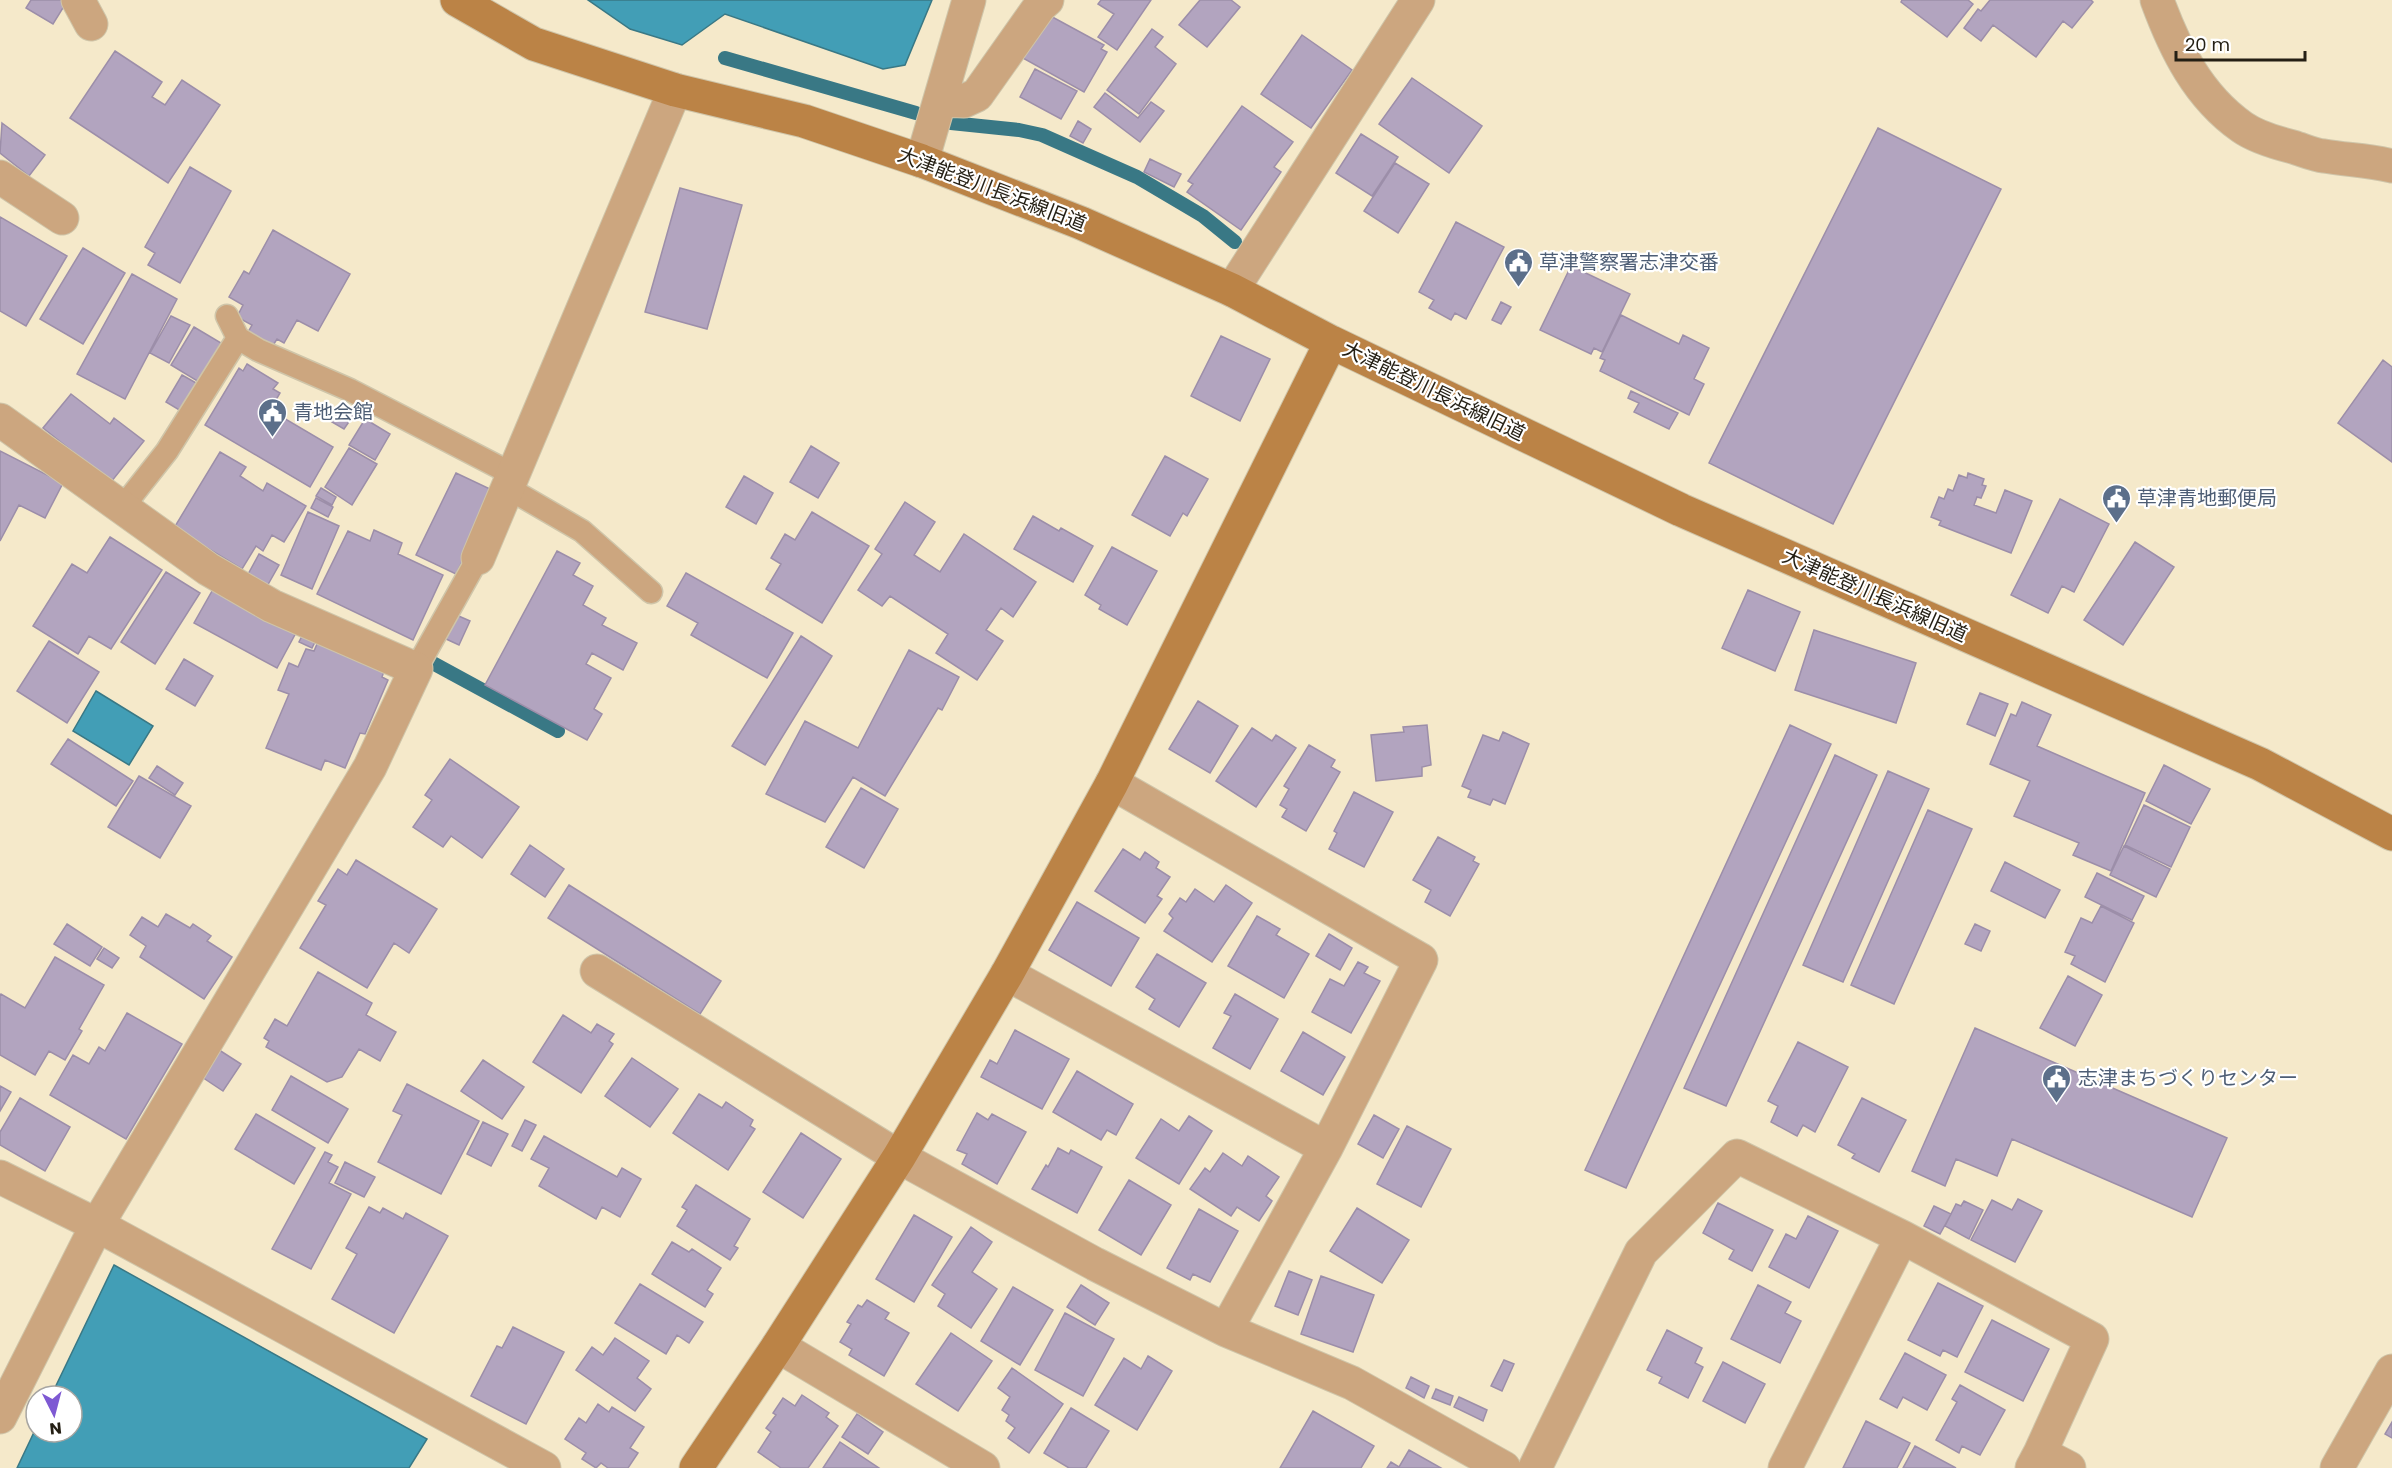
<svg xmlns="http://www.w3.org/2000/svg" width="2392" height="1468" viewBox="0 0 2392 1468" font-family="Poppins,'Noto Sans JP',sans-serif">
<rect width="100%" height="100%" fill="#f5e9ca"/>
<!-- water -->
<path fill="#429eb6" stroke="#397885" stroke-width="1.5" d="M588 0H932L905 65 883 69 725 14 682 45 630 29Z
M96 691 153 726 129 765 73 731Z
M114 1265 427 1439 409 1468H17L36 1428V1432H72V1396H51Z"/>
<g fill="none" stroke-linecap="round" stroke-linejoin="round">
<!-- stream -->
<path stroke="#397885" stroke-width="14" d="M725 58 916 113
M951 123 1019 130 1042 135 1137 177 1203 216 1235 242
M418 655 558 731"/>
</g>
<!-- building -->
<path fill="#b2a4bf" stroke="#9c8ea9" stroke-width="1.5" d="M31 0H61L66 3 53 24 26 8Z
M1101 0H1151L1117 50 1098 37 1114 14 1098 4Z
M1200 0H1231L1240 7 1207 47 1179 25Z
M1902 0H1968L1973 4 1947 37 1901 2Z
M1990 0H2091L2093 2 2072 28 2063 21 2036 57 1993 25 1981 41 1964 28 1978 9 1981 11Z
M1045 13 1104 45 1101 49 1107 52 1084 92 1021 57Z
M1152 29 1163 37 1155 47 1176 64 1139 114 1107 90Z
M1302 35 1352 70 1311 128 1261 94Z
M115 51 162 82 152 97 165 105 182 80 220 105 168 183 70 118Z
M1035 69 1077 91 1061 119 1020 97Z
M1412 78 1482 126 1449 173 1379 124Z
M1105 93 1138 118 1151 102 1164 111 1140 142 1094 107Z
M1242 106 1293 142 1274 167 1281 172 1241 230 1187 192 1193 184 1188 181Z
M1078 121 1091 129 1083 143 1070 136Z
M2 123 45 155 29 176 0 153Z
M1878 128 2001 189 1833 524 1709 463Z
M1361 134 1398 157 1372 196 1336 173Z
M1150 159 1181 174 1174 187 1144 172Z
M1395 163 1429 184 1398 233 1364 211Z
M190 167 231 191 180 283 148 265 155 253 145 247Z
M680 188 742 205 707 329 645 312Z
M0 217 67 256 26 326 0 311Z
M1456 222 1504 247 1466 319 1455 313 1451 320 1429 308 1434 300 1419 292Z
M273 230 350 274 318 331 297 320 284 343 277 339 272 347 247 334 252 325 237 317 243 305 229 297 244 271 249 274Z
M83 248 125 273 83 344 40 319Z
M1571 266 1630 294 1602 352 1594 348 1591 354 1540 330Z
M132 274 177 299 125 399 77 374Z
M1501 302 1511 307 1501 324 1492 320Z
M1621 315 1679 344 1683 335 1709 348 1694 379 1704 384 1689 415 1600 371 1605 360 1600 358Z
M171 316 190 325 169 363 150 353Z
M194 327 221 343 199 382 171 365Z
M1221 336 1270 359 1240 421 1191 396Z
M2383 360 2392 367V462L2338 423Z
M247 364 278 383 273 389 280 393 270 410 333 447 310 487 205 425 239 368 243 371Z
M182 375 198 384 181 411 166 402Z
M1631 391 1678 413 1669 429 1634 412 1639 403 1628 398Z
M71 394 110 424 114 418 144 441 111 482 43 428Z
M341 408 353 416 344 429 332 422Z
M365 419 390 434 375 460 349 445Z
M811 446 839 463 818 498 790 482Z
M349 448 377 464 352 505 325 487Z
M0 451 63 483 45 518 19 505 0 541Z
M220 452 246 467 240 476 263 491 267 483 306 506 284 542 272 535 263 551 256 546 242 569 174 528Z
M1165 456 1208 479 1187 516 1183 513 1170 536 1132 515Z
M456 473 490 489 493 499 456 574 416 555Z
M1968 473 1984 479 1982 485 1986 486 1981 498 1977 497 1974 505 1996 513 2005 490 2032 501 2011 553 1939 525 1941 521 1931 517 1939 497 1944 499 1948 489 1953 491 1959 475 1967 478Z
M744 476 773 493 756 524 726 507Z
M321 488 336 497 332 505 316 496Z
M316 498 333 507 328 517 311 508Z
M2060 499 2109 524 2074 592 2062 586 2048 613 2011 595Z
M905 502 935 522 914 555 940 572 964 534 1036 582 1013 617 1001 608 986 630 1003 641 977 680 936 653 948 634 890 596 882 606 858 590 882 554 875 549Z
M308 512 339 526 312 589 281 575Z
M812 512 869 546 822 623 766 589 781 564 771 558 785 534 795 540Z
M1033 516 1059 531 1061 528 1093 546 1073 582 1014 549Z
M374 530 402 543 398 554 443 575 413 640 317 594 348 531 370 541Z
M110 537 162 570 111 649 89 636 78 654 33 626 72 564 87 573Z
M2135 542 2174 567 2123 645 2084 620Z
M1112 547 1157 571 1127 625 1099 609 1101 605 1085 595Z
M557 551 580 563 573 575 593 586 583 605 606 618 602 625 637 643 623 670 592 653 586 664 611 678 594 709 602 714 587 740 485 685Z
M259 554 279 565 266 588 246 578Z
M166 572 200 593 155 664 121 642Z
M686 573 793 633 767 678 691 635 698 623 667 606Z
M216 584 298 629 277 668 194 623Z
M1748 590 1800 612 1775 671 1722 648Z
M454 614 470 621 459 645 444 638Z
M305 630 318 636 312 648 299 642Z
M1814 630 1916 663 1896 723 1795 690Z
M801 636 832 656 765 765 732 746Z
M320 637 386 665 382 677 388 680 365 734 360 733 345 768 325 760 321 770 266 748 289 694 278 690 289 663 298 667 306 649 314 651Z
M49 641 99 672 67 723 17 691Z
M909 650 959 677 942 710 938 708 885 796 853 777 825 822 766 794 805 721 858 748Z
M184 659 213 676 195 706 166 689Z
M1980 693 2008 704 1995 736 1967 724Z
M1198 701 1238 726 1210 773 1169 749Z
M2022 702 2051 715 2037 746 2145 793 2111 871 2073 855 2079 843 2014 816 2030 781 1990 764 2011 714 2016 716Z
M1427 725 1431 765 1422 767V776L1376 781 1371 735 1404 732 1403 727Z
M1790 725 1831 744 1626 1188 1585 1170Z
M1252 728 1272 741 1276 735 1296 748 1256 807 1216 781Z
M1503 732 1529 744 1505 804 1493 799 1490 805 1468 797 1471 790 1462 786 1483 735 1499 741Z
M68 739 133 781 116 806 51 764Z
M1309 745 1335 760 1331 767 1340 772 1306 831 1282 817 1287 809 1280 805 1289 789 1284 786Z
M1835 755 1877 775 1726 1106 1684 1088Z
M450 759 519 807 482 858 451 836 443 847 413 827 432 800 425 795Z
M2164 765 2210 789 2191 824 2146 801Z
M157 766 183 783 175 795 149 778Z
M1888 771 1929 789 1843 982 1803 965Z
M139 776 191 806 160 858 108 827Z
M861 788 898 809 864 868 826 847Z
M1354 792 1393 812 1364 867 1329 849 1337 833 1334 831Z
M2144 805 2190 827 2171 867 2125 845Z
M1928 810 1972 829 1894 1004 1851 985Z
M1438 837 1475 857 1473 861 1479 864 1450 916 1425 902 1431 890 1413 880Z
M530 845 564 869 545 897 511 874Z
M2124 846 2170 869 2156 897 2110 875Z
M1123 849 1140 860 1145 852 1159 862 1156 868 1170 877 1157 896 1162 899 1145 923 1095 891Z
M356 860 437 909 409 953 394 943 367 988 300 948 326 905 318 901 338 869 347 875Z
M2005 862 2060 890 2045 918 1991 891Z
M2097 873 2144 896 2132 920 2085 897Z
M569 885 721 981 700 1014 548 918Z
M1226 885 1252 903 1212 962 1164 931 1173 918 1169 914 1180 898 1186 902 1195 889 1214 902Z
M1077 902 1139 938 1111 986 1049 950Z
M2101 906 2134 923 2105 982 2071 964 2075 956 2065 952 2081 918 2092 923Z
M166 914 190 928 193 924 211 936 207 941 232 957 204 999 140 957 146 946 130 935 142 917 158 927Z
M1257 916 1280 929 1276 935 1309 954 1284 998 1228 966Z
M67 924 102 947 90 966 54 944Z
M1975 924 1990 931 1981 951 1965 944Z
M1329 934 1352 948 1340 970 1316 956Z
M104 948 119 958 112 968 97 959Z
M1157 954 1206 983 1179 1027 1149 1009 1155 999 1136 987Z
M55 957 104 985 79 1029 82 1031 65 1060 49 1051 35 1075 0 1055V996L1 994 25 1008Z
M1358 962 1368 967 1364 973 1380 981 1351 1033 1312 1012 1330 979 1344 986Z
M318 972 372 1003 366 1015 396 1032 380 1061 359 1049 342 1077 327 1082 266 1047 269 1041 264 1038 275 1019 287 1026Z
M2068 976 2102 995 2075 1046 2040 1028Z
M1235 994 1278 1019 1250 1069 1213 1048 1231 1016 1224 1013Z
M127 1013 182 1044 126 1139 50 1095 73 1055 89 1064 99 1047 105 1051Z
M563 1015 591 1033 597 1024 614 1034 609 1041 613 1044 581 1093 533 1062Z
M1975 1028 2227 1138 2192 1217 2012 1139 1997 1176 1956 1159 1945 1186 1912 1171Z
M1015 1030 1069 1059 1042 1109 981 1077 990 1060 997 1064Z
M1303 1032 1345 1057 1323 1095 1281 1071Z
M1798 1042 1848 1067 1815 1132 1803 1125 1797 1136 1771 1122 1778 1106 1768 1101Z
M216 1048 241 1064 223 1091 199 1075Z
M632 1058 678 1089 650 1127 605 1096Z
M483 1060 524 1087 502 1119 461 1091Z
M1077 1071 1133 1104 1116 1135 1107 1130 1101 1140 1053 1112Z
M291 1076 348 1109 328 1143 272 1110Z
M407 1084 479 1121 441 1194 378 1162 402 1115 393 1111Z
M0 1086 11 1092 0 1111Z
M699 1094 722 1108 726 1102 753 1120 750 1126 755 1129 728 1170 673 1133Z
M20 1098 70 1127 45 1171 0 1145V1132Z
M1862 1098 1906 1120 1879 1172 1852 1158 1855 1154 1838 1145Z
M977 1113 988 1120 992 1114 1026 1132 997 1184 962 1164 967 1154 957 1150Z
M256 1114 315 1148 294 1184 235 1149Z
M1374 1115 1399 1129 1383 1158 1358 1144Z
M1189 1116 1212 1131 1179 1184 1136 1158 1161 1119 1179 1131Z
M525 1120 536 1125 522 1151 512 1146Z
M483 1122 508 1134 491 1166 467 1154Z
M1407 1126 1451 1149 1421 1207 1377 1184Z
M801 1133 841 1159 803 1218 763 1192Z
M544 1136 617 1177 622 1168 641 1179 620 1217 602 1207 596 1219 539 1186 549 1168 531 1159Z
M1058 1148 1069 1154 1071 1150 1102 1167 1077 1213 1032 1189 1046 1165 1048 1167Z
M325 1152 332 1155 328 1162 338 1167 329 1183 351 1194 311 1269 272 1249Z
M1223 1153 1242 1166 1248 1156 1279 1177 1266 1196 1272 1201 1259 1221 1237 1207 1231 1216 1190 1189 1205 1168 1210 1172Z
M345 1162 375 1177 364 1197 335 1183Z
M1129 1180 1171 1205 1141 1255 1099 1230Z
M696 1185 750 1219 734 1246 738 1248 730 1260 677 1226 687 1210 682 1207Z
M2018 1199 2042 1211 2015 1262 1971 1240 1992 1200 2012 1210Z
M1964 1201 1983 1210 1969 1239 1945 1226 1956 1204 1961 1206Z
M1718 1203 1773 1230 1752 1271 1729 1259 1734 1250 1703 1233Z
M1934 1206 1951 1214 1940 1234 1924 1226Z
M369 1207 380 1213 383 1208 403 1219 406 1213 448 1236 394 1333 332 1299 357 1254 346 1248Z
M1357 1208 1409 1240 1382 1283 1330 1251Z
M1199 1209 1238 1231 1210 1282 1193 1274 1190 1280 1167 1268Z
M914 1215 952 1237 914 1302 876 1279Z
M1808 1216 1838 1231 1809 1288 1769 1267 1786 1234 1796 1239Z
M971 1227 992 1242 972 1272 997 1289 971 1328 938 1306 945 1294 932 1285Z
M672 1242 689 1252 692 1249 721 1268 707 1290 713 1294 705 1307 652 1274Z
M1289 1271 1312 1280 1298 1315 1275 1306Z
M1321 1276 1374 1295 1353 1352 1301 1334Z
M1938 1283 1983 1306 1957 1357 1943 1350 1940 1356 1908 1340Z
M640 1284 703 1322 689 1343 677 1335 666 1354 615 1323Z
M1081 1285 1109 1303 1095 1325 1067 1307Z
M1758 1285 1791 1302 1785 1313 1801 1321 1780 1363 1731 1339Z
M1013 1287 1053 1310 1020 1365 981 1341Z
M867 1300 889 1313 885 1319 909 1333 884 1376 849 1355 852 1349 840 1342 851 1324 847 1322 858 1305 862 1307Z
M1065 1313 1114 1339 1083 1396 1035 1370Z
M1992 1320 2049 1349 2023 1401 1965 1372Z
M513 1327 564 1352 526 1424 471 1396 497 1346 502 1348Z
M1667 1330 1702 1348 1695 1363 1703 1367 1688 1398 1659 1383 1662 1377 1647 1370Z
M951 1333 992 1361 958 1411 916 1384Z
M615 1338 649 1361 637 1378 651 1389 635 1411 576 1370 592 1347 603 1355Z
M1905 1353 1946 1375 1927 1410 1903 1397 1897 1408 1880 1399Z
M1148 1356 1172 1371 1137 1430 1095 1405 1124 1358 1141 1369Z
M1504 1360 1514 1364 1502 1391 1491 1386Z
M1723 1362 1765 1384 1745 1423 1703 1401Z
M1012 1368 1063 1404 1029 1453 1008 1438 1015 1428 1006 1421 1009 1415 1002 1410 1010 1397 998 1388Z
M1411 1377 1429 1386 1424 1398 1406 1388Z
M1960 1385 2005 1410 1980 1455 1962 1446 1959 1453 1936 1440 1957 1402 1952 1399Z
M1436 1389 1453 1396 1450 1405 1432 1398Z
M802 1395 829 1413 826 1417 838 1426 808 1468H781L758 1452 771 1432 766 1428 776 1415 773 1413 783 1398 795 1406Z
M1459 1397 1487 1410 1483 1421 1454 1407Z
M598 1404 609 1412 612 1407 644 1427 630 1448 638 1453 628 1468H608L601 1463 596 1468 582 1459 586 1453 565 1439 579 1418 586 1423Z
M1071 1408 1109 1431 1086 1468H1069L1044 1453Z
M1313 1411 1374 1446 1361 1468H1280Z
M857 1414 883 1432 868 1454 842 1437Z
M1866 1421 1910 1443 1897 1468H1843Z
M2392 1422V1438L2385 1434Z
M840 1442 879 1468H823Z
M1915 1446 1956 1468H1903Z
M1409 1450 1441 1468H1387L1391 1462 1399 1467Z"/>
<g fill="none" stroke-linecap="round" stroke-linejoin="round">
<defs>
<path id="lane" d="M227 316 238 338 258 350 350 390 514 475
M508 488 582 531 651 592
M122 508 167 451 238 338
M416 669 478 558"/>
<path id="street" d="M78 0 91 24
M2157 0C2175 49 2198 96 2242 127 2256 137 2277 143 2293 147 2303 150 2314 155 2324 156 2347 160 2369 160 2392 166
M940 100 964 101 977 95 1040 6 1047 0
M922 161 969 0
M0 177 62 218
M1232 290 1418 0
M0 420 208 569 272 606 416 669 370 767 97 1225 0 1417
M478 558 675 90
M1112 783 1421 960 1326 1148 1226 1330
M597 971 899 1157 1095 1264 1226 1330 1352 1383 1504 1468
M1007 974 1326 1148
M0 1177 97 1225 544 1468
M778 1346 983 1468
M1535 1468 1641 1252 1737 1156 1902 1237 2092 1339 2040 1453
M1785 1468 1902 1237
M2032 1468 2040 1453 2069 1468
M2337 1468 2392 1371"/>
<path id="secondary" d="M457 0 534 44 675 90 804 121 922 161 1081 223 1232 290 1331 342 1681 510 2260 764 2392 834
M696 1468 778 1346 899 1157 1007 974 1112 783 1331 342"/>
</defs>
<!-- lane casing -->
<use href="#lane" stroke="#cfc5a9" stroke-width="25"/>
<!-- street casing -->
<use href="#street" stroke="#cfc5a9" stroke-width="35"/>
<!-- secondary casing -->
<use href="#secondary" stroke="#cfc5a9" stroke-width="35"/>
<!-- lane -->
<use href="#lane" stroke="#cca67f" stroke-width="22"/>
<!-- street -->
<use href="#street" stroke="#cca67f" stroke-width="33"/>
<!-- secondary -->
<use href="#secondary" stroke="#bb8346" stroke-width="33"/>
</g>
<!-- icons -->
<defs>
<symbol id="civic-pin" viewBox="-11 -11 22 30"><path d="M0 17L-7.5 6A9.5 9.5 0 1 1 7.5 6Z" fill="#5c6f8a" stroke="#fff"/><path d="M-.6-6.5H3V-4.5H.6V-3L4-1V1h2V6H-6V1h2V-1L-.6-3ZM-1.2 2.5V6h2.4V2.5Z" fill="#fff"/></symbol>
</defs>
<g fill-rule="evenodd">
<use href="#civic-pin" x="1502" y="246" width="33" height="45"/>
<use href="#civic-pin" x="256" y="396" width="33" height="45"/>
<use href="#civic-pin" x="2100" y="482" width="33" height="45"/>
<use href="#civic-pin" x="2040" y="1062" width="33" height="45"/>
</g>
<g text-anchor="middle" stroke-width="4.5" stroke-linejoin="round" paint-order="stroke">
<!-- street labels -->
<g font-size="20" fill="#241f14" stroke="#fff">
<text transform="translate(992 189) rotate(21)" y="7">大津能登川長浜線旧道</text>
<text transform="translate(1434 391) rotate(26)" y="7">大津能登川長浜線旧道</text>
<text transform="translate(1875 595) rotate(24)" y="7">大津能登川長浜線旧道</text>
</g>
<!-- service labels -->
<g font-size="20" fill="#4e5e75" stroke="#fff" text-anchor="start">
<text x="1539" y="269">草津警察署志津交番</text>
<text x="293" y="419">青地会館</text>
<text x="2137" y="505">草津青地郵便局</text>
<text x="2078" y="1085">志津まちづくりセンター</text>
</g>
</g>
<!-- north arrow -->
<g transform="translate(54 1414) rotate(174)"><circle r="28" fill="#ffffff" stroke="#a7a5a1" stroke-width="1.5"/>
<path d="M0-4.5L10 22L0 15L-10 22Z" fill="#7e59d3"/>
<text y="-9" font-size="16" font-weight="bold" text-anchor="middle" fill="#241f14">N</text>
</g>
<!-- scale -->
<path d="M2176 51v9h129v-9" fill="none" stroke="#241f14" stroke-width="3"/>
<text x="2185" y="51" font-size="18" fill="#241f14" stroke="#ffffff" stroke-width="4.5" paint-order="stroke">20 m</text>
</svg>
